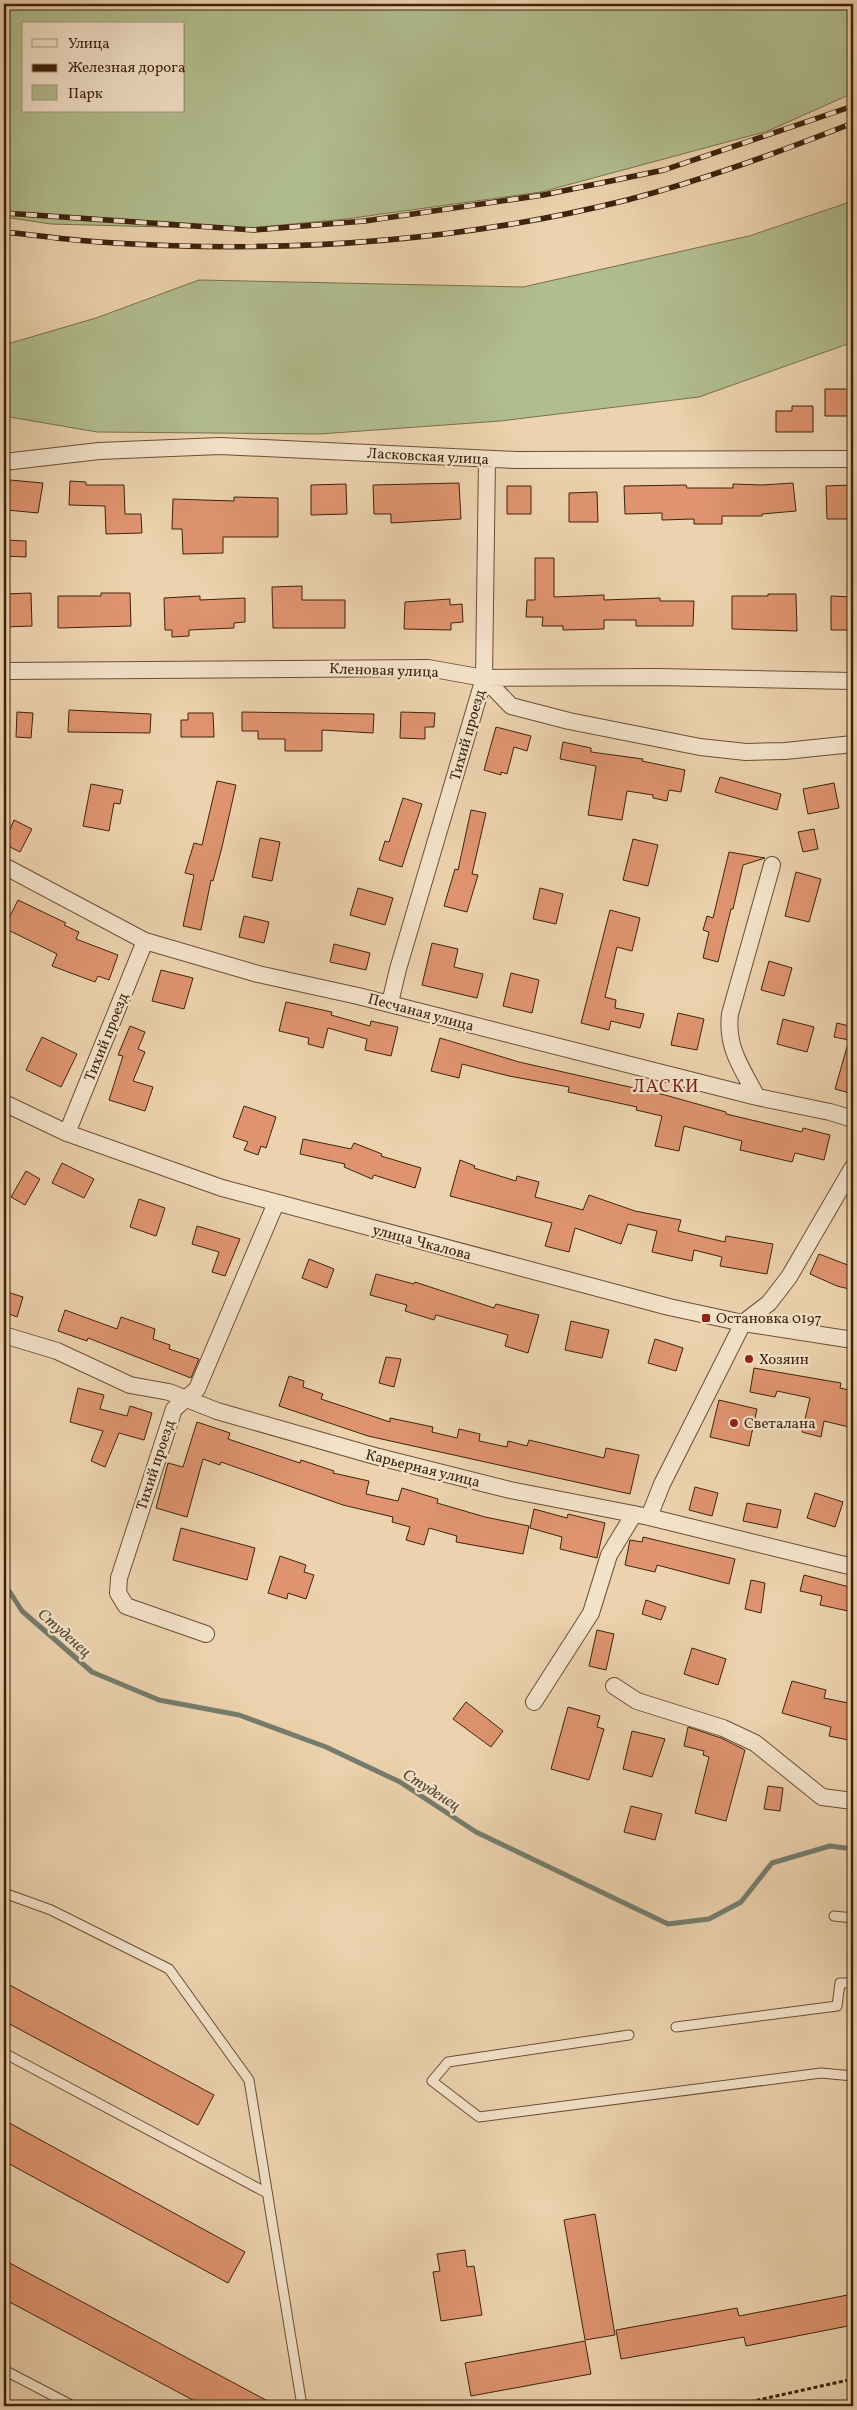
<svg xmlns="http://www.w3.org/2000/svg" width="857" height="2410" viewBox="0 0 857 2410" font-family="Vollkorn,serif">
<rect width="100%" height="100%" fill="#ecd2ae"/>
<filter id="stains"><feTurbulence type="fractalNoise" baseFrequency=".004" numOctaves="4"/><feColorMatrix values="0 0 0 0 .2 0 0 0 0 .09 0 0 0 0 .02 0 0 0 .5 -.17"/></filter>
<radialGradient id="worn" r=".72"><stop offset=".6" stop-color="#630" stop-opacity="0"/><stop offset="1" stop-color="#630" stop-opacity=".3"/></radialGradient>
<!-- green -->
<path fill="#b1bd8f" stroke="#78704e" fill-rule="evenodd" d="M4 4H853V93L768 131 541 192 346 219 238 229 51 224 4 217ZM24 24H184V111H24Z
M853 201V342L699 397 500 421 320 434 97 432 4 416V345L96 318 199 280 523 287 749 236Z"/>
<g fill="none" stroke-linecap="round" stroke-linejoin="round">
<!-- stream -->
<path stroke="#757c6d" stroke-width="5" d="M4 1583 22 1611 92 1672 159 1700 239 1715 326 1747 400 1782 476 1832 668 1924 709 1919 741 1902 772 1863 830 1846 853 1849"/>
</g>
<!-- building -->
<path fill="#df946f" stroke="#3e230c" d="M825 389H853V416H825Z
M792 406H813V432H776V411H792Z
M10 480 43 483 38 513 7 510Z
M70 481 86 482V485H124L125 514H141L142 533 106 534 105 506 69 505Z
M459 483 461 519 391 523V514H374L373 485Z
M793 483 796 511 762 514V516H722V524H694V519L662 520V513L625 514 624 486 686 485 687 488H733V484L762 485Z
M346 484 347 514 311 515V485Z
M851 485 852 519H827L826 486Z
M507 486H531V514H507Z
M597 492 598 522H569V493Z
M234 497 278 498V537H223V553L183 554 182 529H172L173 499 234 501Z
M5 540 26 541V557L4 556Z
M535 558H554V597L604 595V600L660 598V601H694L693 626H636V620H604V629L563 630V626H542L543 617H526L527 600H535Z
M302 586V600H345V628H273L272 587Z
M31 593 32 626 4 627V594Z
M101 593H130L131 626 58 628V596H101Z
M768 594H796L797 631 732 629V596H768Z
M200 596V600L245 598V622L234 623V628L189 630V636L172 637V630H165L164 598Z
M831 596 853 597V630H831Z
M450 599V605L462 604 463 622 451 623V630L404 629 405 602Z
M69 710 151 714 150 733 68 732Z
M17 712 33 713 31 738 16 737Z
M242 712 374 714 373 733 322 730V751H285V739H258V731H242Z
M401 712 435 713 434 727H425V739L400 738Z
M188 713H213L214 737H181V720H188Z
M496 727 531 736 527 751 514 747 507 774 501 772V775L484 770Z
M563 742 591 748V752L643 759 642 761 685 770 681 792 669 790 667 801 653 798V795L627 791 622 820 588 815 596 766 560 759Z
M720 777 781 794 777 810 715 792Z
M217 781 236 785 222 847 213 881 211 880 201 930 183 926 194 875 185 873 194 843 202 845Z
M834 783 839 808 808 814 803 789Z
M91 784 123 790 120 804 114 803 109 831 83 826Z
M403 798 422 804 402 867 379 860 385 841 389 842Z
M471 810 486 813 472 874 478 875 467 912 444 906 455 869 458 870Z
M14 820 32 829 20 852 4 844Z
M814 829 818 849 803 852 798 832Z
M260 838 280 842 272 881 252 877Z
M633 839 658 845 648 886 623 880Z
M729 852 765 858 743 865 733 909H731L718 962 703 958 709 932 703 930 707 916 713 918Z
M796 872 821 879 809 922 785 916Z
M358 888 393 898 385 925 350 915Z
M540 888 563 894 556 924 533 919Z
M18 900 66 923 64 925 79 932 76 939 118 955 109 980 98 976 95 982 52 966 57 954 4 928Z
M610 910 640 918 632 951 617 947 605 997 616 1000 615 1008 644 1014 640 1028 611 1021 609 1030 581 1023Z
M244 916 269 922 264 943 239 937Z
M432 943 458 949 454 967 483 974 477 998 422 985Z
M334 944 370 953 366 970 330 962Z
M769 961 792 968 784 996 761 990Z
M161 970 193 978 184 1009 152 1001Z
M511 973 539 980 532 1013 503 1006Z
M286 1002 332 1012 331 1015 370 1026 371 1021 398 1027 391 1056 365 1050 367 1039 328 1028 323 1048 308 1044 309 1038 279 1031Z
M678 1013 704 1019 697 1050 671 1045Z
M783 1019 814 1027 807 1052 777 1044Z
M837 1023 853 1027V1094L835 1089 849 1040 834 1037Z
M130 1026 145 1032 138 1049 145 1052 133 1081 153 1087 145 1111 109 1100 123 1056 118 1055Z
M42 1037 77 1054 61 1087 26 1070Z
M440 1038 519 1062 665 1095 726 1112V1114L802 1132 803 1128 830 1135 824 1160 795 1153 792 1162 740 1150 742 1141 684 1126 679 1151 655 1146 662 1116 636 1110 637 1107 568 1092 569 1087 509 1076 462 1064 459 1078 431 1071Z
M244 1106 276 1117 266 1148 261 1146 258 1155 244 1150 248 1142 233 1137Z
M303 1139 351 1149 354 1143 382 1154 381 1156 421 1168 415 1188 374 1175 372 1179 344 1167 345 1164 300 1154Z
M460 1160 475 1166 474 1168 516 1181 517 1176 539 1182 535 1197 583 1210 589 1195 635 1211 681 1220 678 1231 725 1242 726 1236 773 1244 767 1274 720 1266 722 1257 694 1250 692 1261 652 1252 657 1231 628 1224 621 1244 575 1228 569 1252 545 1246 552 1223 450 1196Z
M62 1163 94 1179 84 1198 52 1183Z
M26 1171 40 1179 25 1205 11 1197Z
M139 1199 165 1208 156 1236 130 1227Z
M197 1226 240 1239 225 1276 212 1272 219 1252 192 1244Z
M819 1254 853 1267V1290L837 1286 810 1274Z
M309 1259 334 1269 327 1288 302 1278Z
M376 1274 414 1284 415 1282 494 1308 496 1304 539 1315 528 1353 505 1346 508 1335 436 1315 434 1320 405 1311 407 1305 370 1295Z
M4 1291 23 1297 17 1317 4 1312Z
M65 1310 117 1329 121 1317 155 1329 153 1339 170 1345 169 1349 199 1359 191 1378 88 1338 87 1341 58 1331Z
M571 1321 609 1330 602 1358 565 1350Z
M655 1339 683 1348 676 1371 648 1363Z
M386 1357 401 1359 394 1387 379 1383Z
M754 1368 841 1383 840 1388 853 1391V1428L824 1421 821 1437 802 1432 810 1398 777 1391 775 1397 750 1392Z
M289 1376 304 1381 303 1387 323 1394 321 1399 390 1422V1418L433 1427 432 1432 457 1438 459 1429 480 1434 479 1441 507 1447 508 1441 527 1446 529 1440 604 1458 606 1448 639 1455 630 1494 368 1436 279 1406Z
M78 1388 104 1395 100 1409 127 1416 130 1406 152 1413 144 1440 119 1433 105 1467 91 1461 103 1431 70 1422Z
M719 1400 757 1409 749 1446 710 1437Z
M197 1422 230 1433 228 1439 300 1463 301 1460 334 1471 333 1473 369 1481 366 1494 398 1501 402 1488 438 1499 437 1503 485 1517 529 1526 523 1554 456 1542 457 1536 429 1528 424 1545 406 1540 410 1527 392 1522 393 1517 343 1505 221 1462 220 1465 203 1459 187 1517 156 1508 168 1463 183 1467Z
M695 1487 718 1493 712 1516 689 1510Z
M815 1493 843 1502 835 1527 807 1518Z
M747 1503 781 1510 777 1528 743 1521Z
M534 1509 567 1518 568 1514 605 1523 597 1558 560 1549 562 1537 530 1528Z
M181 1528 255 1548 247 1580 173 1560Z
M643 1537 735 1559 729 1584 657 1565 655 1572 625 1565 630 1540 642 1542Z
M280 1556 306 1565 304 1572 314 1575 306 1599 288 1593 287 1599 268 1593Z
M804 1575 853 1588V1612L820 1605 822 1596 800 1591Z
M751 1580 765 1583 761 1613 745 1609Z
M646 1600 666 1607 661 1620 642 1614Z
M597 1630 614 1634 606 1670 589 1666Z
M692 1648 726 1659 718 1685 684 1674Z
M792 1681 826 1690 824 1698 853 1704V1741L829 1736 831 1727 782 1713Z
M466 1702 503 1731 491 1747 453 1719Z
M568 1707 600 1716 597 1727 604 1729 589 1780 551 1769Z
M688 1727 721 1738 745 1750 726 1821 695 1813 709 1757 703 1755 704 1751 684 1746Z
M632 1731 665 1739 652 1777 623 1769Z
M768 1786 783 1788 780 1811 764 1809Z
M631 1806 662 1814 655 1840 624 1832Z
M4 1982 214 2095 198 2125 4 2021Z
M4 2120 245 2252 228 2283 4 2161Z
M595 2214 615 2335 585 2340 564 2220Z
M465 2250 467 2267 474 2266 482 2315 441 2321 433 2272 440 2271 437 2254Z
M4 2260 277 2406H204L4 2299Z
M853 2294V2325L746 2346 744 2337 621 2359 616 2330 737 2308 739 2316Z
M585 2341 591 2374 471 2396 465 2363Z"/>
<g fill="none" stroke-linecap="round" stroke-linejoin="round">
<defs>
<path id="service" d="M4 1893 51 1910 169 1969 249 2080 302 2406
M834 1916 853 1918
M676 2027 837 2006 840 1983H853
M629 2035 448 2062 432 2081 479 2117 821 2073 853 2076
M4 2053 267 2193
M4 2370 73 2406"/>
<path id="minor" d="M4 462 99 451 220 446 516 460 853 459
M4 671 428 668 484 678 658 677 853 681
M484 678 511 706 569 721 700 747 746 752 785 751 853 744
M4 866 145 941 258 974 358 996 757 1097 830 1112 853 1119
M390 1003 398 969 484 678 487 459
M757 1097C742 1068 726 1048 730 1014L772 865
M4 1103 67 1133 222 1188 669 1307 743 1323 853 1340
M67 1133 145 941
M4 1335 57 1351 130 1385 169 1392 217 1411 375 1456 510 1490 649 1517 853 1567
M649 1517 662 1484 743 1323 769 1303 789 1277 853 1167
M206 1634 126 1606 118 1593 119 1578 174 1409 197 1389 276 1203
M614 1686 637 1701 723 1728 755 1743 822 1797 853 1801
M534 1702 591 1613 609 1555 634 1514"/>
</defs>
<!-- service casing -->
<use href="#service" stroke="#6a4f34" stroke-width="11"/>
<!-- minor casing -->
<use href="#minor" stroke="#6a4f34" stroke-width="18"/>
<!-- path -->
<path stroke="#3e230c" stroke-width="3" stroke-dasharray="4 2.5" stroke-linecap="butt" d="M731 2406 853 2379"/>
<!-- service -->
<use href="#service" stroke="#f3e2ca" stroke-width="9"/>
<!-- minor -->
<use href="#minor" stroke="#f3e2ca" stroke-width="16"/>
<defs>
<path id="rail" d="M4 213 254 230 365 221 543 195 664 170 853 106
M4 232C35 235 67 240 99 242 274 254 456 243 627 200 704 180 779 152 853 123"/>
</defs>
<!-- rail casing -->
<use href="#rail" stroke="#3e230c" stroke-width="5.5"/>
<!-- rail -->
<use href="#rail" stroke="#f3e2ca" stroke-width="4" stroke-dasharray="11" stroke-linecap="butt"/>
</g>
<!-- markers -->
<g fill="#8f2418" stroke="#f3e2ca" stroke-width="2">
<rect x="701" y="1313" width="10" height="10" rx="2.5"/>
<circle cx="749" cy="1359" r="5"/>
<circle cx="734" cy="1423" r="5"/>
</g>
<g text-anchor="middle" stroke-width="4.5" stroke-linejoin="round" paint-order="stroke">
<!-- street labels -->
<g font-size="15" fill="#3e230c" stroke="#f3e2ca">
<text transform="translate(428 456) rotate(3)" y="5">Ласковская улица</text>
<text transform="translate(384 670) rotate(2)" y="5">Кленовая улица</text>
<text transform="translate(467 735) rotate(-74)" y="5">Тихий проезд</text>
<text transform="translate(421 1012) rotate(15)" y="5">Песчаная улица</text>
<text transform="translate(106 1037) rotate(-68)" y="5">Тихий проезд</text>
<text transform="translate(422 1242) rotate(15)" y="5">улица Чкалова</text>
<text transform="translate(155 1465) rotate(-72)" y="5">Тихий проезд</text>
<text transform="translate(423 1468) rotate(14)" y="5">Карьерная улица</text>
</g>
<!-- poi labels -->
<g font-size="15" fill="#3e230c" stroke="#f3e2ca" text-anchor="start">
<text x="716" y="1323">Остановка 0197</text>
<text x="759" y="1364">Хозяин</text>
<text x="744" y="1428">Светалана</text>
</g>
<!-- water labels -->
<g font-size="16" font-style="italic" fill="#554834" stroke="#f3e2ca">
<text transform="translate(65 1632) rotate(41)" y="6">Студенец</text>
<text transform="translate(432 1789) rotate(32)" y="6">Студенец</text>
</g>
<!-- quarter labels -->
<g font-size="18" letter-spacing="1" fill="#7a1f14" stroke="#f3e2ca">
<text x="666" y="1092">ЛАСКИ</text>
</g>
</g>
<!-- margin -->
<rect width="857" height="2410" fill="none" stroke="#ecd2ae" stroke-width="20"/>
<rect x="5" y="5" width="847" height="2400" fill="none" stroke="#3e230c" stroke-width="2.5"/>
<rect x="10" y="10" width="837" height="2390" fill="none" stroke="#3e230c"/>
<!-- legend -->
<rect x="22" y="22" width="162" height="90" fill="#f3e2ca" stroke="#ab967e"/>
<rect x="32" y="39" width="25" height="8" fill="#f3e2ca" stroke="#ab967e"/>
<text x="68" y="48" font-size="15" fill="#3e230c">Улица</text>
<rect x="32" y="64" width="25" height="8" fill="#3e230c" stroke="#ab967e"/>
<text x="68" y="72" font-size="15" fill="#3e230c">Железная дорога</text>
<rect x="32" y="85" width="25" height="15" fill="#b1bd8f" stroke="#ab967e"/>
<text x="68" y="98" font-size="15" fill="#3e230c">Парк</text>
<rect width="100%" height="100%" filter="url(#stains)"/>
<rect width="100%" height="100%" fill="url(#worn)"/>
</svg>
